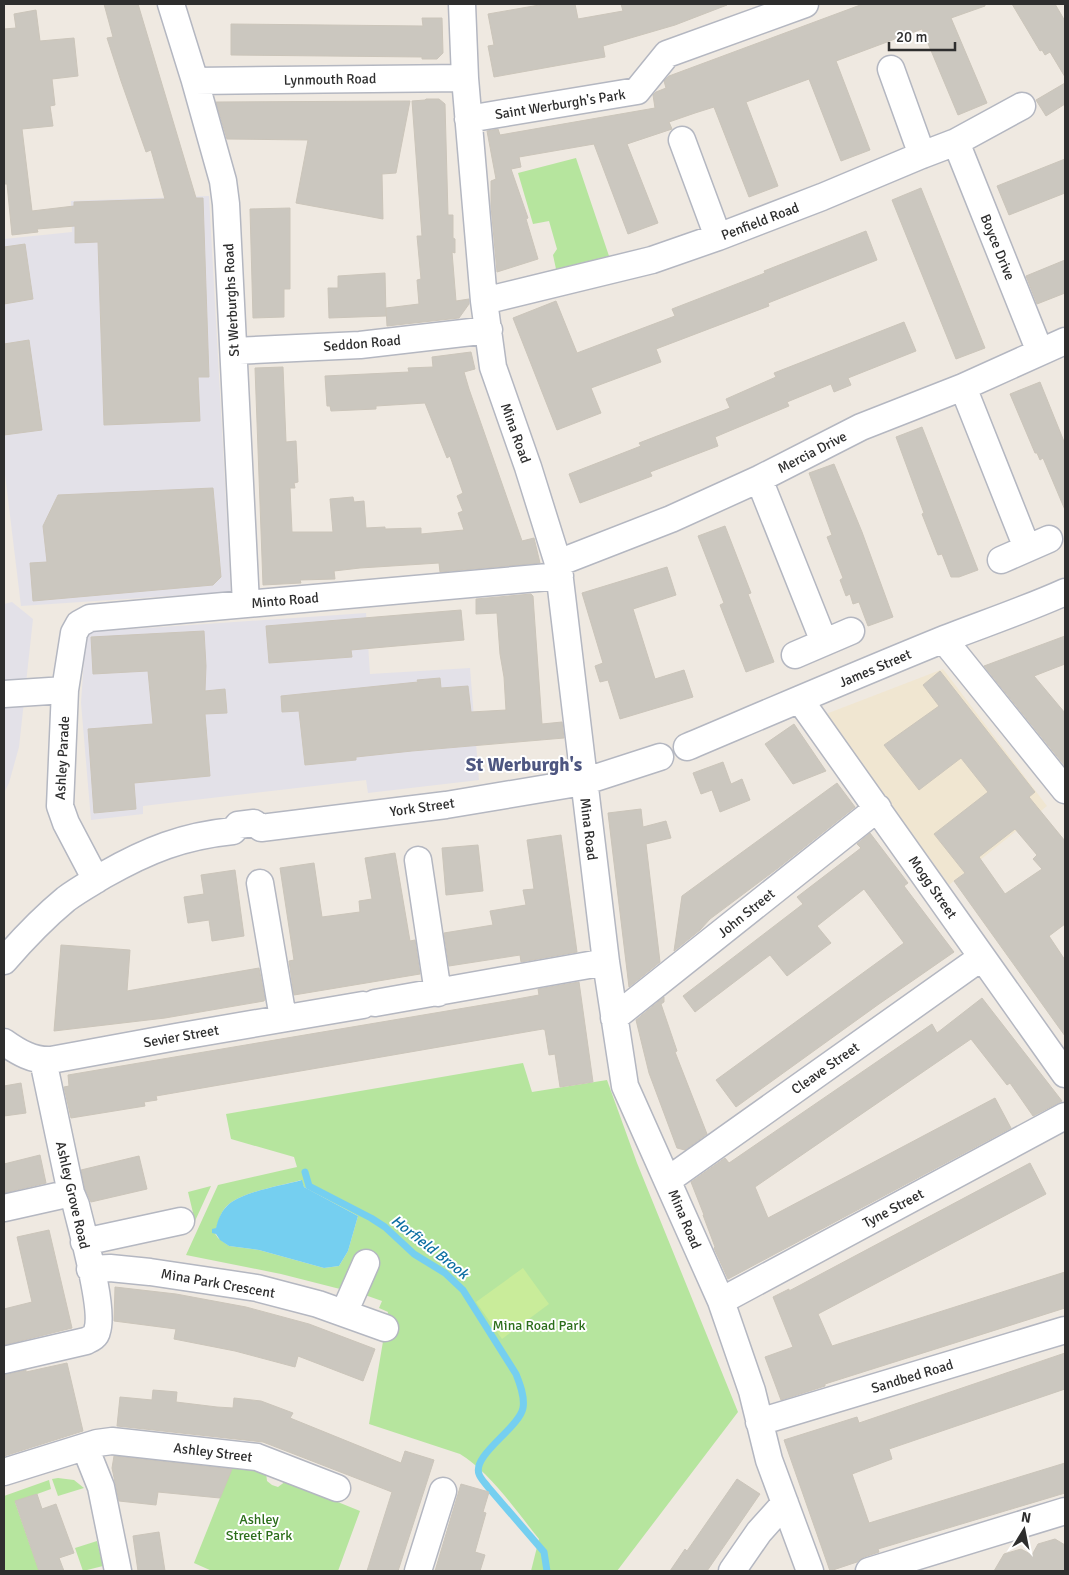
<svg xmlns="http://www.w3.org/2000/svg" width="1069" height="1575" viewBox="0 0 1069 1575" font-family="Signika,sans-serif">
<rect width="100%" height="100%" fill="#efe9e1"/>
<!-- industrial -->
<path fill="#e3e1e8" d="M209 196 231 592 21 606 4 466V239L72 232 71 201Z
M12 602 33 619 19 747 9 783 4 793V604Z
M366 613 370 674 470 668 479 780 368 793 366 780 143 806V814L91 820 81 703 85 645 90 632Z"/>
<!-- education -->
<path fill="#f0e6d1" d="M943 669 1047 806 949 885 826 714Z"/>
<!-- green -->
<path fill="#b6e59e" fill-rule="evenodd" d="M576 158 609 256 556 269 553 255 557 249 549 221 533 224 518 173Z
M523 1063 532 1092 607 1080 637 1163 738 1412 617 1571H531L539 1539C517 1512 489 1471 460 1454L369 1424 388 1312 379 1308 382 1301 365 1295 380 1261 358 1251 340 1289 281 1274 186 1255 218 1185 297 1167 294 1157 231 1139 226 1114ZM301 1180 304 1187 358 1216 348 1251 339 1266 324 1268 259 1250 229 1246 218 1238 212 1229H216C219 1220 221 1210 229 1204 246 1191 280 1186 301 1180Z
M211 1186 195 1221 188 1192Z
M232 1468 259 1471 266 1473 267 1481 272 1485 278 1487 286 1481 360 1511 338 1571H212L194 1563Z
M58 1478 74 1480 84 1488 58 1496 52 1479Z
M49 1480 51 1489 15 1502 39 1571H4V1496Z
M97 1541 103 1566 83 1571 75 1548Z"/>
<!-- pitch -->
<path fill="#c9ec9a" d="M523 1268 549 1304 502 1339 476 1302Z"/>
<!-- water -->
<path fill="#75cff0" d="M302 1180 304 1187 358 1216 348 1251 339 1266 324 1268 259 1250 229 1246 220 1240 216 1234 212 1233V1229L216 1228C218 1219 222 1210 229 1204 246 1191 280 1186 302 1180Z"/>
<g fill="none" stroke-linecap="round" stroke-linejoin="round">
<!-- stream -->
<path stroke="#75cff0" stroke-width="7" d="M305 1172 309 1186 371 1218 385 1227 414 1254 445 1273 463 1290 516 1374C520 1384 525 1397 523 1408 519 1428 472 1455 479 1474 480 1478 485 1483 488 1487L544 1552 547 1571"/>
</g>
<!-- building -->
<path fill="#cbc7bf" stroke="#cbc5ba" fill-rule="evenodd" d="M104 4H138L196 198H203L209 377H198L200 421 104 425 98 242 75 243V226L37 229 38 232 12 235 7 184H4V29L16 28 14 14 36 10 40 41 74 38 78 76 52 79 55 105 50 106 53 126 22 129 32 211 74 206V202L165 199 151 150 146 152 121 81 107 38 113 37Z
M545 4H575L578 19 623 11 621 4 727 5 675 25 603 46 605 57 494 77 488 46 494 45 488 14Z
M863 4H985V6L951 18 987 103 958 115 922 29 887 42 836 61 870 150 841 161 809 79 746 102 778 186 749 197 714 107 695 113 669 122 672 129 627 144 658 223 628 234 594 144 519 157 521 167 511 169 528 218 526 219 538 259 497 272 491 206V181L496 179 487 131 498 129 500 135 655 108 653 95 656 92 666 88 664 81 669 76Z
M1012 4H1055L1065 21V77L1050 52 1045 55 1042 50 1040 51Z
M422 18H442L443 53 437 59H422V57L231 55V24L423 26Z
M1065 83V104L1046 116 1036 100Z
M426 99H439L445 104 448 215H453V238L455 239V253L452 252 456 301 469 299V304L459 318 387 326 386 308 419 304 417 280 421 279 417 236H422L412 101 425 100Z
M410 101 396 173 382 174 383 219 296 203 308 140 227 139 216 102Z
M1065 159V193L1009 215 997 186Z
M921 188 985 348 956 359 892 200Z
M290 208V289H284V317L253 318 250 209Z
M866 231 877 260 768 303 769 306 656 349 661 362 591 388 601 413 557 430 513 318 556 301 577 353 675 316 672 309 765 273 764 271Z
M25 244 33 299 4 304V247Z
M1065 260V293L1037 304 1026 276Z
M385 273 386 316 329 318 328 288H338V276Z
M904 322 916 351 848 378 851 385 834 392 831 384 787 402 789 406 715 437 718 446 650 472 652 476 580 503 569 474 641 446 639 443 730 408 726 399 776 377 774 373Z
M29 340 42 430 4 435V344Z
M471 352 475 369 464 372 469 389 522 541 534 538 540 563 440 572 439 563 360 568 334 571 335 579 300 580 301 583 263 585 255 368 283 367 286 442 296 441 298 482 294 483 295 488H290L292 532H333L330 499 353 497 354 502 364 501 366 528 385 527V529L421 528V534L464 530 458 513 463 511 457 496 463 493 450 456 447 458 425 403 376 406V409L331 411 330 406H327L325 376 409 372 408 368 433 367 432 357Z
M1040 382 1065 444V510L1043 458 1040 460 1037 453H1035L1010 394Z
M922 427 978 570 959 577H951L942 554 938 555 922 514 924 513 896 437Z
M834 464 862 532 893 617 868 626 859 602 853 604 850 594 846 596 840 580 843 578 827 537 832 535 809 473Z
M213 488 221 577 213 585 33 601 30 563 47 562 43 526 58 495Z
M725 526 751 593 748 594 774 662 746 672 720 605 724 603 698 536Z
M667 567 676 595 633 609 655 679 684 670 693 697 620 719 608 680 600 682 595 666 603 663 582 593Z
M531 594 533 596 534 611 542 724 562 722 564 738 412 751 356 757V760L305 765 299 711 282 712 281 696 418 682 417 680 440 678 441 688 468 686 471 712 506 710 504 677 500 654 497 613 476 614V599Z
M461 610 464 640 351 650 352 657 269 663 266 626Z
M204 631 206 666 205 691 225 689 227 713 205 714 210 776 134 783 136 809 94 813 88 729 153 724 148 671 93 674 91 637Z
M1065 636V664L1034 676 1065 713V766L984 666Z
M940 671 1035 792 1029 797 1065 841V924L1049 936 1065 960V1036L954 881 965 873 934 834 988 792 961 758 919 790 884 745 939 706 923 685ZM1015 829 1037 855 1033 859 1042 869 1005 894 979 857Z
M794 724 826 771 793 784 765 744Z
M723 762 731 784 742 779 750 800 720 812 712 790 701 794 693 773Z
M837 783 855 807 778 868 710 919 700 930 674 951 682 896Z
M641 809 643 827 666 821 671 838 646 844 660 962 629 987 608 813Z
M870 833 908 883 904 886 954 952 879 1004 736 1107 716 1080 904 943 864 889 817 926 831 943 787 976 770 955 695 1012 683 996 803 904 797 897 861 848 857 844Z
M561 835 577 952 521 962 520 955 449 966 444 933 493 925 490 911 526 905 523 890 534 889 527 840Z
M478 845 483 891 446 895 442 848Z
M395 853 410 941 415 940 420 974 294 995 289 961 294 960 280 868 314 863 322 917 360 912 359 901 372 899 365 858Z
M235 870 244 936 212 941 209 920 188 923 184 897 204 894 201 875Z
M61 945 130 950 127 991 259 968 265 999 264 1001 165 1018 54 1031Z
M579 982 593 1082 560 1087 555 1054 549 1055 545 1030 543 1029 156 1096 157 1100 144 1102 145 1106 71 1118 64 1087 69 1086 68 1075 506 1001 539 995 538 989Z
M664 997V1002L661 1004 677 1051 675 1052 707 1134 685 1150 677 1148 649 1073 636 1020Z
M982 998 1062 1101 1033 1116 1010 1083 1007 1085 971 1039 755 1187 768 1218 995 1098 1011 1128 728 1279 714 1248 715 1247 703 1215H704L691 1182 725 1158 729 1163 932 1024 937 1033Z
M21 1083 26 1113 4 1116V1086Z
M40 1155 46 1183 4 1193V1164Z
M139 1156 147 1189 91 1202 85 1189 81 1170Z
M1030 1163 1046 1194 818 1314 832 1346 1065 1272V1308L825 1384V1386L781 1400 765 1357 793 1347 773 1297 789 1289V1291Z
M49 1230 72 1328 4 1345V1309L32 1302 17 1237Z
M115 1287 176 1294 246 1307 309 1324 375 1349 363 1381 298 1356 295 1367 235 1351 174 1339 176 1329 114 1321Z
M1065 1353V1389L889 1449 892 1459 852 1474 869 1523 1065 1463V1493L878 1549 879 1552 864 1557 857 1562 830 1571 784 1440 857 1417 859 1423Z
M67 1363 83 1431 4 1456V1375L26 1370V1372Z
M153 1390 177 1392 176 1402 217 1407 233 1408 234 1398 261 1401 293 1413 290 1418 401 1463 405 1451 434 1460 398 1571H367L392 1492 263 1442 117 1426 120 1397 152 1400Z
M114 1456 232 1469 220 1498 158 1492 156 1505 119 1501 112 1468Z
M737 1479 760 1494 707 1571H670L685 1549 687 1551Z
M461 1484 489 1492 483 1512 486 1513 475 1552 485 1555 480 1571H435Z
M37 1494 42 1509 56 1504 74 1553 59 1558 64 1571H39L15 1501Z
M159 1532 165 1571H138L133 1536Z
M1055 1539 1065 1545V1571H994L1004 1554 1021 1549 1032 1555 1038 1544Z"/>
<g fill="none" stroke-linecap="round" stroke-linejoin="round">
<defs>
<path id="minor" d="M171 4 195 81 223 181 226 204 246 604
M462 4 465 78 484 301 493 367 528 467 558 563 606 962 625 1086 721 1301 752 1391 769 1460 810 1571
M891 69 922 155
M195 81 465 78
M468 119 637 91 667 54 805 4
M682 140 718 237
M956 142 1040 352
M484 301 652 260 718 237 822 197 922 155 956 142 1022 106
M234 351 360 345 489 330
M963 387 1027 548
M759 479 824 642
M1001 560 1049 539
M558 563 671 519 759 479 861 427 963 387 1065 341
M944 640 1065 790
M795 655 851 631
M4 694 65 690
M800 700 1065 1074
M687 747C772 711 856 675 942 640 983 624 1025 610 1065 592
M418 860 438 993
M96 880 66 823 60 806 65 690 74 633 79 624 90 618 560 576
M260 883 283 1018
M4 961C23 939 43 918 66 899 78 890 91 883 104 875 148 850 183 836 233 831L238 825 254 823 261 828 446 805 583 782 660 757
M375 1003 606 962
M614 1018 878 808
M4 1042C18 1052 33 1061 51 1060L176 1037 363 1005
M668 1180 982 957
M4 1208 71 1193
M84 1242 181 1221
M90 1269 110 1268 150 1272 257 1288 318 1304 385 1328
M721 1301 1065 1116
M344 1313 366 1263
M4 1360 86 1341C90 1339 96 1337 97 1331 105 1309 82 1231 76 1205L71 1193 43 1060
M759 1422 1065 1330
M85 1447 101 1487 118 1571
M4 1472 97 1443 112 1441 257 1457 337 1488
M418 1571 443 1491
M732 1571 759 1532 785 1503
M869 1571 1065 1511"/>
</defs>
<!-- minor casing -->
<use href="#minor" stroke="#b4b7c1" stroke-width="29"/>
<!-- minor -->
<use href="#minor" stroke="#fff" stroke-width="26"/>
</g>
<g text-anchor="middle" stroke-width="4" stroke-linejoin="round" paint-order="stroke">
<!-- street labels -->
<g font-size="14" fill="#2e2e2e" stroke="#fff">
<text transform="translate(330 79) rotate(-1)" y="5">Lynmouth Road</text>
<text transform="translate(560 104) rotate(-9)" y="5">Saint Werburgh's Park</text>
<text transform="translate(760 221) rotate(-21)" y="5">Penfield Road</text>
<text transform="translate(998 247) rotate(68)" y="5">Boyce Drive</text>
<text transform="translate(231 300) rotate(-93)" y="5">St Werburghs Road</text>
<text transform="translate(362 343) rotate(-5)" y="5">Seddon Road</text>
<text transform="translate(516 433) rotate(70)" y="5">Mina Road</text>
<text transform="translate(812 452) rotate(-27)" y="5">Mercia Drive</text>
<text transform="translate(285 600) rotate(-5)" y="5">Minto Road</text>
<text transform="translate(875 668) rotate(-23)" y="5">James Street</text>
<text transform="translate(62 758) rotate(-87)" y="5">Ashley Parade</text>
<text transform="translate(422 807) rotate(-8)" y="5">York Street</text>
<text transform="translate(589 829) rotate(83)" y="5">Mina Road</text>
<text transform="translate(933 887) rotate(55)" y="5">Mogg Street</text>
<text transform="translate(746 913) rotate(-39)" y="5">John Street</text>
<text transform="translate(181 1036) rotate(-10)" y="5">Sevier Street</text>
<text transform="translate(825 1068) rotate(-35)" y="5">Cleave Street</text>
<text transform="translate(73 1195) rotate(77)" y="5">Ashley Grove Road</text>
<text transform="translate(893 1208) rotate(-28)" y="5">Tyne Street</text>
<text transform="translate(685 1219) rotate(67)" y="5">Mina Road</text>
<text transform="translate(218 1283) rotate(10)" y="5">Mina Park Crescent</text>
<text transform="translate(912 1376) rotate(-17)" y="5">Sandbed Road</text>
<text transform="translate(213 1452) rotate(7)" y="5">Ashley Street</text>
</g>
<!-- park labels -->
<g font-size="14" fill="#2c6e1b" stroke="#fff">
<text x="539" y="1330">Mina Road Park</text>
<text x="259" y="1524">Ashley<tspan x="259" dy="16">Street Park</tspan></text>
</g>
<!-- water labels -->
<g font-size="15" font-style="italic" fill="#0d6fa3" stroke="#fff">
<text transform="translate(430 1247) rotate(38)" y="5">Horfield Brook</text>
</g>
<!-- district labels -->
<g font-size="19" font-weight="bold" fill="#4d5680" stroke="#fff">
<text x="524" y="771">St Werburgh's</text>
</g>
</g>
<!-- border -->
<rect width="1069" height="1575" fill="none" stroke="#2e2e2e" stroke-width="10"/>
<!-- north arrow -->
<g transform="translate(1024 1530) rotate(10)" stroke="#ffffff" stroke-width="4" paint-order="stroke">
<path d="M0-4L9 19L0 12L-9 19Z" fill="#2e2e2e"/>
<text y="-8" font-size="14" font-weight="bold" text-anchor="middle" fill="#2e2e2e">N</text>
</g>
<!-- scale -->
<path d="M889 42v8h66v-8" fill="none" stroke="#2e2e2e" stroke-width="2.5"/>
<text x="896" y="42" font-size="15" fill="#2e2e2e" stroke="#ffffff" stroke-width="4" paint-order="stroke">20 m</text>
</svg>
